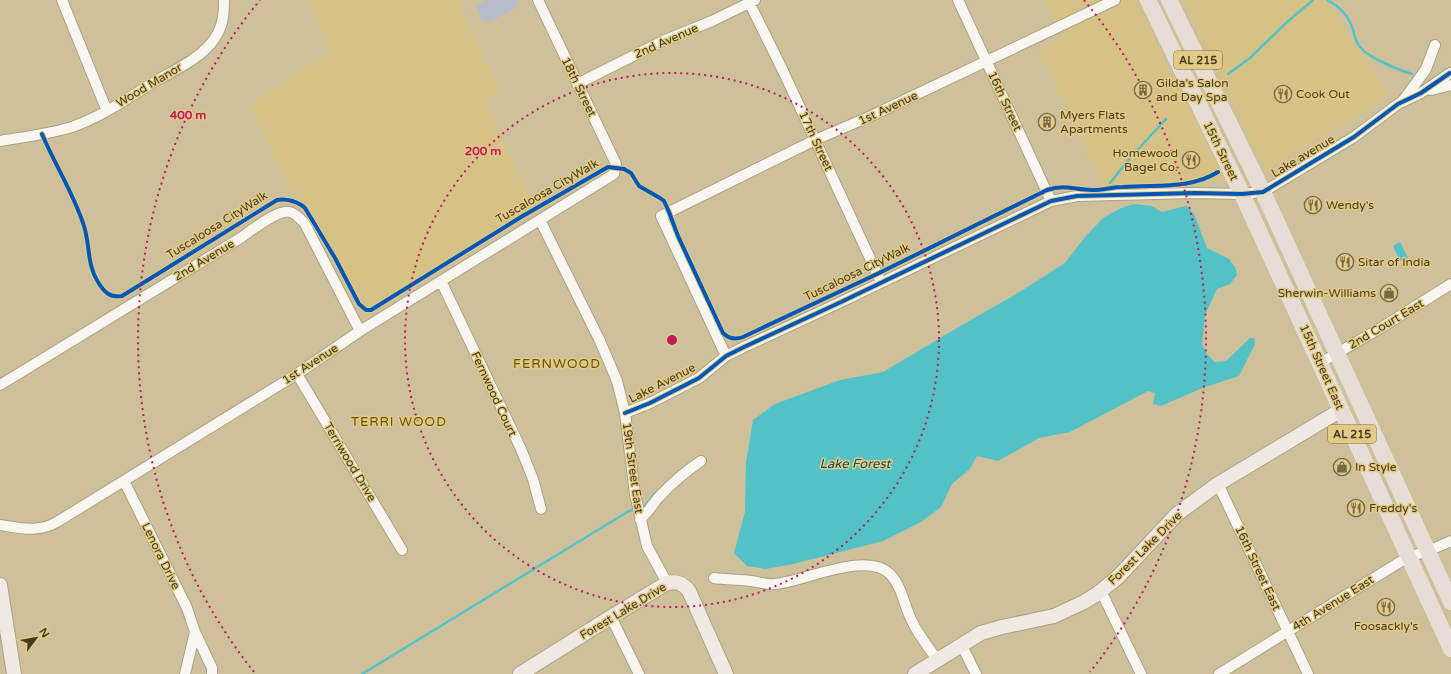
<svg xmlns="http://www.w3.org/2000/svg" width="1451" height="674" viewBox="0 0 1451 674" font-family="'Varela Round',sans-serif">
<rect width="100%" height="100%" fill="#cdc09b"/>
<!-- built -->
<path fill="#d6c186" d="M307 0H457L501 93 485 101 534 206 375 305 365 306 358 299 332 248 305 204 286 183 250 104 331 51Z
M1044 0H1135L1224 179 1105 190 1039 51 1063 38Z
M1184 0H1326L1389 95 1265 172Z"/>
<!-- park -->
<path fill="#b7bccb" d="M487 0H515L518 6 490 22 482 19 476 6Z"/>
<!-- water -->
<path fill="#53c2c7" d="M1134 204 1152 206 1162 212 1186 206 1194 214 1207 248 1229 259 1235 267 1237 275 1230 284 1217 289 1205 315 1202 344 1207 354 1215 362 1226 361 1250 338H1254L1255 344 1239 376 1205 387 1161 406 1153 404 1155 393 1148 391 1070 432 1039 438 998 461 977 456 970 469 952 484 941 507 921 522 883 541 789 565 765 569 747 566 734 553 745 512 746 463 753 420 775 404 840 380 883 372 962 325 1018 293 1065 263 1085 237 1103 218 1121 208Z
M1400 242 1408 258 1400 261 1393 246Z"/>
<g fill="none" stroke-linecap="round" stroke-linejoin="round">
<!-- stream -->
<path stroke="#53c2c7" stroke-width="2.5" d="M1327 0C1337 5 1346 13 1351 24 1354 31 1354 40 1360 47 1367 57 1399 70 1412 74
M1228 74 1250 58 1287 22 1313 0
M1110 183 1130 158 1166 119
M640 507 645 506 654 494
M362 674 629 511 636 509"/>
<defs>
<path id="street" d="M62 0 107 111
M748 0 784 73 881 282
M958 0 1051 201
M577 84 663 41 712 21 755 0
M1431 90 1451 85
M1403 100 1411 90 1426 69 1435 45
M0 141C24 137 49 134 72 127 101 117 128 98 154 82 175 70 202 58 215 38 223 26 224 14 224 0
M540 220 600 341 617 381 625 413 635 494 647 546 667 583
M441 281 521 449 533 479 541 509
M726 356 661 216 815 140 871 116 1115 0
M1320 363 1379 329 1451 284
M297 374 402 550
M0 385 242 237C252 230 278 209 290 212 297 214 301 220 305 224L360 331
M625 413 650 403 699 378 726 356 744 347 841 302 1051 201 1077 196 1194 193 1242 194 1263 192 1354 137 1398 104 1421 93 1450 73
M124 481 187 608 195 632 212 668V674
M1218 484 1308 674
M640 519C648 513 652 505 658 498 671 484 686 471 701 461
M0 525C20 528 38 533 57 522L297 374 360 331 614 174 616 164 538 0
M714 578C728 580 743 579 757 582 763 583 768 585 775 584 803 582 867 550 890 574 902 586 904 606 912 621 918 635 929 647 937 660
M1101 591 1141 674
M611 617 639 674
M961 644 976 674
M185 674 195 632
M1219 674 1408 557 1428 551 1451 541"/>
<path id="secondary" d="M0 585 14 674
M520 674 611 617 667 583C677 581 683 583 689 591L726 674
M915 674 981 633 1002 627 1054 616 1084 602 1097 594 1118 577 1177 514 1218 484 1341 410"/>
<path id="primary" d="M1148 0 1242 194 1451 649
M1169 0 1263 192 1451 602"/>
</defs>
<!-- street casing -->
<use href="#street" stroke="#aba083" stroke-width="12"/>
<!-- secondary casing -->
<use href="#secondary" stroke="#aba083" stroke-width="16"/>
<!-- primary casing -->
<use href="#primary" stroke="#e8e3d2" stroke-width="16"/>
<!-- street -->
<use href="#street" stroke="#f8f6f0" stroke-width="10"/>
<!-- secondary -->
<use href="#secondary" stroke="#efeae3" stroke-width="14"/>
<!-- primary -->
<use href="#primary" stroke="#e6ded6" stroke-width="15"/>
<defs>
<path id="cycleway" d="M42 134C55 165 74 194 84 226 90 245 87 265 98 282 104 292 110 298 122 296L277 200C286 198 299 202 305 208L335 258 359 304 366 310H371L521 217 608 167 624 169 631 173 639 186 660 198 664 201 669 212 678 236 723 333C729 339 735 340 743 337L877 274 1047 190C1065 184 1075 190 1092 190 1103 190 1113 187 1123 187 1155 184 1189 190 1218 172
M625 413 650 403 699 378 726 356 744 347 841 302 1051 201 1077 196 1194 193 1242 194 1263 192 1354 137 1398 104 1421 93 1450 73"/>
</defs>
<!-- cycleway casing -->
<use href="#cycleway" stroke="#e3ca85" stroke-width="6"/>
<!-- cycleway -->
<use href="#cycleway" stroke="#0057b8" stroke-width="4"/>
</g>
<!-- distance rings -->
<g fill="none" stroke="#c2185b" stroke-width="2" stroke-dasharray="2 4">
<circle cx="672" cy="340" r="267"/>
<path d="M254 672A534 534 0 0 1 260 0M1084 0A534 534 0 0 1 1090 672"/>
</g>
<!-- icons -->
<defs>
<symbol id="building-ring" viewBox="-11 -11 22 22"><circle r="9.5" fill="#e3ca85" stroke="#75694a" stroke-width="1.5"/><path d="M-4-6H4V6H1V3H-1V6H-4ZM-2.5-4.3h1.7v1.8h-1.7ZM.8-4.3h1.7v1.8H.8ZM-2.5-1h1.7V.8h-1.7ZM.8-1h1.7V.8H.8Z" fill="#75694a"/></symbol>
<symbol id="restaurant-ring" viewBox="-11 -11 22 22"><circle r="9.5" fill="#e3ca85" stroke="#75694a" stroke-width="1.5"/><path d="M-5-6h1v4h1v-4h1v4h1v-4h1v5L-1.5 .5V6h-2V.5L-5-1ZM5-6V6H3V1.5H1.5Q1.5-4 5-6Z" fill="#75694a"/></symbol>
<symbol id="shop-ring" viewBox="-11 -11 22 22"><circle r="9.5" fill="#e3ca85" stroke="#75694a" stroke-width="1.5"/><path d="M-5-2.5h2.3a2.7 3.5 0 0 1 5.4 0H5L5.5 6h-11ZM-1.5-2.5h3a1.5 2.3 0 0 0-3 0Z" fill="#75694a"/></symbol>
</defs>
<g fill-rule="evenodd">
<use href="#building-ring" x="1133" y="80" width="20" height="20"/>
<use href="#restaurant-ring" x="1273" y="84" width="20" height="20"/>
<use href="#building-ring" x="1037" y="112" width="20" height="20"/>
<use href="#restaurant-ring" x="1181" y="150" width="20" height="20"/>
<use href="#restaurant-ring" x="1303" y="195" width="20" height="20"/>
<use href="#restaurant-ring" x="1335" y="252" width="20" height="20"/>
<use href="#shop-ring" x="1379" y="283" width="20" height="20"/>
<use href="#shop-ring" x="1332" y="457" width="20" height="20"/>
<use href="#restaurant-ring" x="1346" y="498" width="20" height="20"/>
<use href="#restaurant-ring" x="1376" y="597" width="20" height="20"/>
</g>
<g text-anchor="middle" stroke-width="3" stroke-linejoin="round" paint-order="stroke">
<!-- shield labels -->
<g fill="#e3ca85" stroke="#74653d" stroke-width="1">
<rect x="1174" y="51" width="48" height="18" rx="3"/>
<rect x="1328" y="425" width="48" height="18" rx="3"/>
</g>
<g font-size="11" font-weight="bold" fill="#453a1e">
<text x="1198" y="64">AL 215</text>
<text x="1352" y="438">AL 215</text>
</g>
<!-- street labels -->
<g font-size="12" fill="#453a1e" stroke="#e3ca85">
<text transform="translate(666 41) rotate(-24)" y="4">2nd Avenue</text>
<text transform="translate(149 85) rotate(-31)" y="4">Wood Manor</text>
<text transform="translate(579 87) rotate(64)" y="4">18th Street</text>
<text transform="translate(1005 101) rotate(65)" y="4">16th Street</text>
<text transform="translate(888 108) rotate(-25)" y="4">1st Avenue</text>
<text transform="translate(816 141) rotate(65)" y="4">17th Street</text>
<text transform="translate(1221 151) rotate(64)" y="4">15th Street</text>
<text transform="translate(1303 156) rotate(-31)" y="4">Lake avenue</text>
<text transform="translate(547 191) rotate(-30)" y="4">Tuscaloosa CityWalk</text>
<text transform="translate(217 225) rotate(-32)" y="4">Tuscaloosa CityWalk</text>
<text transform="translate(204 260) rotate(-31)" y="4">2nd Avenue</text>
<text transform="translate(857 272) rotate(-26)" y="4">Tuscaloosa CityWalk</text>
<text transform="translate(1386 324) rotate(-31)" y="4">2nd Court East</text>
<text transform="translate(310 364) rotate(-33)" y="4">1st Avenue</text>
<text transform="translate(1322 367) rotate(66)" y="4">15th Street East</text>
<text transform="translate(662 383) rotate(-27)" y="4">Lake Avenue</text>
<text transform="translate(494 394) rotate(65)" y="4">Fernwood Court</text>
<text transform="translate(350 462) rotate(59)" y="4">Terriwood Drive</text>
<text transform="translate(633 468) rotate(82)" y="4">19th Street East</text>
<text transform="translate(1145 548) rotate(-45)" y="4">Forest Lake Drive</text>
<text transform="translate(161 556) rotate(64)" y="4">Lenora Drive</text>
<text transform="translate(1258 568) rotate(65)" y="4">16th Street East</text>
<text transform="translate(1333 603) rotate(-32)" y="4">4th Avenue East</text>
<text transform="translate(623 611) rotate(-31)" y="4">Forest Lake Drive</text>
</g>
<!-- poi labels -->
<g font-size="12" fill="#453a1e" stroke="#e3ca85" text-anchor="start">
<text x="1156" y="87">Gilda's Salon<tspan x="1156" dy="14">and Day Spa</tspan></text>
<text x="1296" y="98">Cook Out</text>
<text x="1060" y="119">Myers Flats<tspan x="1060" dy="14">Apartments</tspan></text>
<text x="1178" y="157" text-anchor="end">Homewood<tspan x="1178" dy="14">Bagel Co.</tspan></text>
<text x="1326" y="209">Wendy's</text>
<text x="1358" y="266">Sitar of India</text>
<text x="1376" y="297" text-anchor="end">Sherwin-Williams</text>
<text x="1355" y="471">In Style</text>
<text x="1369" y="512">Freddy's</text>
<text x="1386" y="630" text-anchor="middle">Foosackly's</text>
</g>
<!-- neighbourhood labels -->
<g font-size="13" letter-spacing="1" fill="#675100" stroke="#e3ca85">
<text x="557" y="368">FERNWOOD</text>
<text x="399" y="426">TERRI WOOD</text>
</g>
<!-- water labels -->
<g font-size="13" font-style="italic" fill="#104f58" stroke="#e3ca85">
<text x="855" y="468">Lake Forest</text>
</g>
</g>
<circle cx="672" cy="340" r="6" fill="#c2185b" stroke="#e3ca85" stroke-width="2"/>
<g font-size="12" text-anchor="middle" font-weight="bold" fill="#c2185b" stroke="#e3ca85" stroke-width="3" stroke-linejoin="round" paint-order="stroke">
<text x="188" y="119">400 m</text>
<text x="483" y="155">200 m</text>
</g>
<!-- north arrow -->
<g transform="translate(36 638) rotate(58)" stroke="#e3ca85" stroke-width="3" paint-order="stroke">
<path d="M0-3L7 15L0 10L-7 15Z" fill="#453a1e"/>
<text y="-6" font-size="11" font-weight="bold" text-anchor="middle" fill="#453a1e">N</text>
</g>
</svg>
